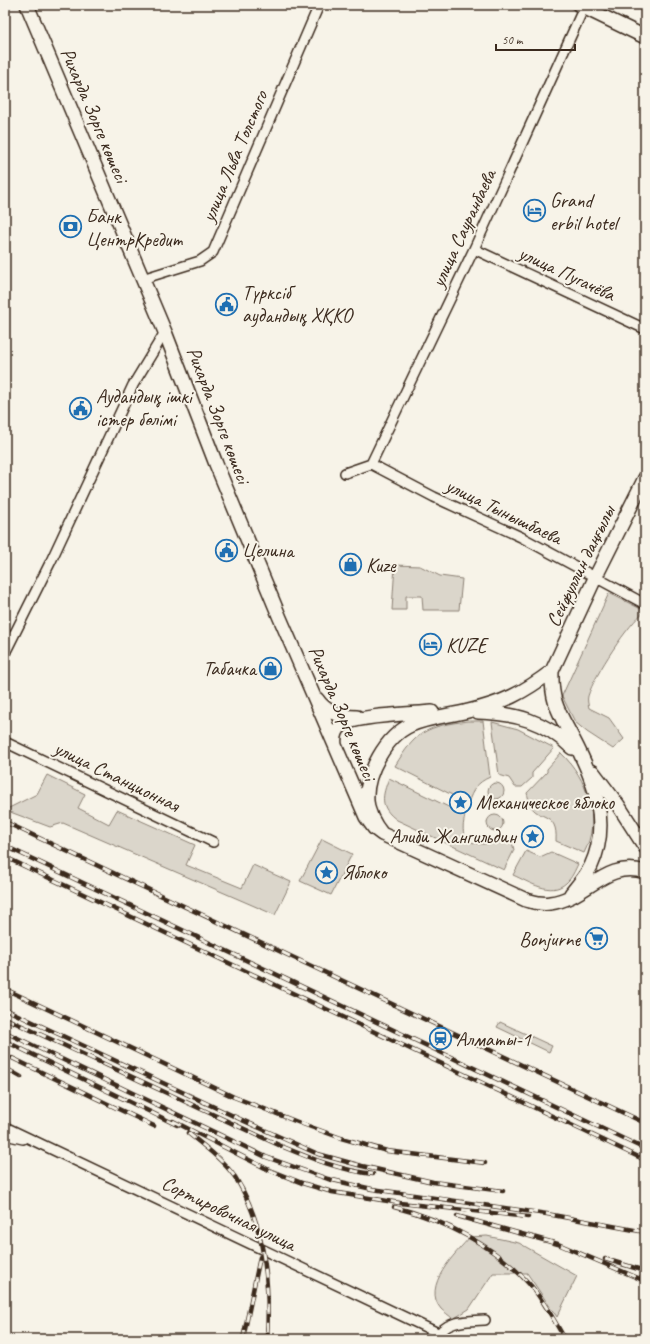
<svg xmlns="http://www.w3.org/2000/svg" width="650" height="1344" viewBox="0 0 650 1344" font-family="Caveat,sans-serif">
<rect width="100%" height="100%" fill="#f7f3e8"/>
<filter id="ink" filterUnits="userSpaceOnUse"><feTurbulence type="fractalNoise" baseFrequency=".025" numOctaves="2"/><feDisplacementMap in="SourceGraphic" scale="8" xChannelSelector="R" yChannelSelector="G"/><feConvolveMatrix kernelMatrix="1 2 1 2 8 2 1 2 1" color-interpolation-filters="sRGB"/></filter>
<g filter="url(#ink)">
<!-- green -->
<path fill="#dbd6cb" stroke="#8b8074" d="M395 565 420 566 440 576 462 579 459 610H423L422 596H406V610H392Z
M609 593 645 611C628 624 595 674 588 696 587 700 588 704 589 708L609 718 624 739 613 749 587 732 575 722 562 696Z
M468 721H483L490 777C476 783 473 790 468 803L395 766C416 731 427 726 468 721Z
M492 722 518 729 554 748 532 773V778L522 787H515L509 778 499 775Z
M561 753C587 778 602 819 584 853L556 841C558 811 539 821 530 805 529 801 528 796 527 793L547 772V769Z
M47 775 85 794 78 808 109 824 117 810 195 845 186 865 242 888 253 865 291 882 275 915 63 823 50 827 5 810 37 794Z
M389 778 465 815C464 821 462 828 464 834 470 851 499 842 511 838L514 850 504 870 397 820C379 807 382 796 389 778Z
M488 791a8 8 0 1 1 16 0a8 8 0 1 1-16 0Z
M487 823a8 8 0 1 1 16 0a8 8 0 1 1-16 0Z
M322 839 352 854 331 895 300 881Z
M526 851 540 857 551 852 578 864C575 870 572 878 566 883 551 897 529 882 513 875Z
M500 1022 552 1046 549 1052 497 1027Z
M487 1236 519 1243 577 1276 557 1317 527 1273H493L469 1309 453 1319C449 1315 444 1312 441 1309 421 1286 456 1253 470 1237Z"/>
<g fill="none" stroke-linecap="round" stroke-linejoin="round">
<defs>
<path id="street" d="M474 249 645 329
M142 279 200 261 213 252 319 5
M371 464 474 249 585 5
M345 473 371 464 434 497 521 537 645 604
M5 653 51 561 133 385 165 332
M5 742 213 842
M5 1127 438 1333
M5 1135 23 1139
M435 1339C446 1320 465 1321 485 1320"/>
<path id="secondary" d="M27 5 165 332 216 464 280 618 366 817 374 828 382 834
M579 5 645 37
M552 671C523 693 503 703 468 711 449 716 429 717 411 725 386 736 365 774 367 801 368 814 374 824 382 834L526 900C534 902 542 905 550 903 586 899 606 859 645 872
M317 699C326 713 341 717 357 717
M478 712C514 713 546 721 572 748
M335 745C334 738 335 731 341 726 353 715 414 714 432 712
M593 772 618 805 645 847
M571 894C578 885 586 876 591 866 611 823 594 779 573 739 559 712 551 703 552 671L596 576 645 478"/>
</defs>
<!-- street casing -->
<use href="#street" stroke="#3b2a1e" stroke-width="12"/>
<!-- secondary casing -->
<use href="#secondary" stroke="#3b2a1e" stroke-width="16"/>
<!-- street -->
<use href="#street" stroke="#f7f3e8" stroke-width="9"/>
<!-- secondary -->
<use href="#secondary" stroke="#f7f3e8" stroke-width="13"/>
<defs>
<path id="rail" d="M5 822 645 1123
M5 846 645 1149
M5 857 645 1160
M5 989 234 1097 300 1123 341 1138 387 1151 485 1163
M5 1009 242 1120 318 1154 362 1166 433 1182 503 1191
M5 1018 281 1146C312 1159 340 1170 373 1174
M5 1032 266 1157 328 1179 372 1189 547 1214 645 1232
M5 1041 177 1125
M12 1058 154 1126
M5 1068 21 1077
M173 1121 269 1170 302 1183 332 1192 400 1203 528 1217
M188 1133C204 1146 223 1160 235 1177 265 1223 270 1286 267 1339
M394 1207C443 1219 499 1248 532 1287 545 1303 555 1322 565 1339
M457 1216 558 1244 645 1281
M605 1259 645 1271
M243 1339 260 1257"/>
</defs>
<!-- rail casing -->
<use href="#rail" stroke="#3b2a1e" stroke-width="4.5"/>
<!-- rail -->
<use href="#rail" stroke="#f7f3e8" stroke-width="3" stroke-dasharray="9" stroke-linecap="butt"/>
</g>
</g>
<!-- icons -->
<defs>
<symbol id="hotel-ring" viewBox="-11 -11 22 22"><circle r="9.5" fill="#f7f3e8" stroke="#1f6fb2" stroke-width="1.5"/><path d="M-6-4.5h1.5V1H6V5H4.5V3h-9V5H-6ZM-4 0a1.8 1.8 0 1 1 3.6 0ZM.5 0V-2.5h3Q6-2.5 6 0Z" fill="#1f6fb2"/></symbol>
<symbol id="bank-ring" viewBox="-11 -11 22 22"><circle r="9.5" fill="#f7f3e8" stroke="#1f6fb2" stroke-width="1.5"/><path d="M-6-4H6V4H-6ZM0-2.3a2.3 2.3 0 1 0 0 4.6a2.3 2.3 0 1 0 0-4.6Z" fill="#1f6fb2"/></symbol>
<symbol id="civic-ring" viewBox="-11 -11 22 22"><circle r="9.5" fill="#f7f3e8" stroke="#1f6fb2" stroke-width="1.5"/><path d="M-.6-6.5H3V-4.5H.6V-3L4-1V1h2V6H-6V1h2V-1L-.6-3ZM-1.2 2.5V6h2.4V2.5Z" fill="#1f6fb2"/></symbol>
<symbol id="shop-ring" viewBox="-11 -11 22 22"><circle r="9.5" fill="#f7f3e8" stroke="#1f6fb2" stroke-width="1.5"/><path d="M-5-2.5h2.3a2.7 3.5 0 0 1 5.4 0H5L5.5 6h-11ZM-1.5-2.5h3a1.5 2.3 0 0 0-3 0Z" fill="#1f6fb2"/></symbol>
<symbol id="sight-ring" viewBox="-11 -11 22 22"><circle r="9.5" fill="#f7f3e8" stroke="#1f6fb2" stroke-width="1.5"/><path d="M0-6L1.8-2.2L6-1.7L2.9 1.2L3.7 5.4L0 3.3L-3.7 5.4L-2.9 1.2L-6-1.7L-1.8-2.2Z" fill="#1f6fb2"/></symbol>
<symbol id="supermarket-ring" viewBox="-11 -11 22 22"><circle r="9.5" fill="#f7f3e8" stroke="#1f6fb2" stroke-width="1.5"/><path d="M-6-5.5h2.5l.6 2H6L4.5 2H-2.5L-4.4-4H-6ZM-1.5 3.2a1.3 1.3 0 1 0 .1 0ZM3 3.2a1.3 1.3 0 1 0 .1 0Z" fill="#1f6fb2"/></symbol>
<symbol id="station-ring" viewBox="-11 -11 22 22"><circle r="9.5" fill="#f7f3e8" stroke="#1f6fb2" stroke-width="1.5"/><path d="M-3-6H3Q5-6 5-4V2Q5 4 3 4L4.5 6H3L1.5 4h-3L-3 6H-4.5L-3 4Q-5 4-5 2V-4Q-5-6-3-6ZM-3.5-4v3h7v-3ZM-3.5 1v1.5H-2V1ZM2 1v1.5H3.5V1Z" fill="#1f6fb2"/></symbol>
</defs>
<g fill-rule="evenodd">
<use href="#hotel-ring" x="522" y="198" width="25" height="25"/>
<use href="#bank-ring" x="58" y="214" width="25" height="25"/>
<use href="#civic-ring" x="214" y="292" width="25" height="25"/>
<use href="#civic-ring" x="68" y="396" width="25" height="25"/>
<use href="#civic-ring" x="214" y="538" width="25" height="25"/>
<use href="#shop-ring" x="338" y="552" width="25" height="25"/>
<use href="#hotel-ring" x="418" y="632" width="25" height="25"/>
<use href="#shop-ring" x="258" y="656" width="25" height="25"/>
<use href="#sight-ring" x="448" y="790" width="25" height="25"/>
<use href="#sight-ring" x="520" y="824" width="25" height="25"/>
<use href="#sight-ring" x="314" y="860" width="25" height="25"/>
<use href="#supermarket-ring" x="584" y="926" width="25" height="25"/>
<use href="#station-ring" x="428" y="1026" width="25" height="25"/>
</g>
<g text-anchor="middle" stroke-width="4" stroke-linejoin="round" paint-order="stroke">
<!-- street labels -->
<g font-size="20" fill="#3b2a1e" stroke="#f7f3e8">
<text transform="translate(95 115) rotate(67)" y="7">Рихарда Зорге көшесі</text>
<text transform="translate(234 156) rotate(-67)" y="7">улица Льва Толстого</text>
<text transform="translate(463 228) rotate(-65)" y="7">улица Сауранбаева</text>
<text transform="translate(567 273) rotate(25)" y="7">улица Пугачёва</text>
<text transform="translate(219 415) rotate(69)" y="7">Рихарда Зорге көшесі</text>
<text transform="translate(504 511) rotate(26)" y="7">улица Тынышбаева</text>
<text transform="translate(580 566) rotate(-64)" y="7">Сейфуллин даңғылы</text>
<text transform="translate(343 713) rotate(67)" y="7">Рихарда Зорге көшесі</text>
<text transform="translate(117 776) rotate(26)" y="7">улица Станционная</text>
<text transform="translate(229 1213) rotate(26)" y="7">Сортировочная улица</text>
</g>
<!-- poi labels -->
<g font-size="20" fill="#3b2a1e" stroke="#f7f3e8" text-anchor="start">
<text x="550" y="207">Grand<tspan x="550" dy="23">erbil hotel</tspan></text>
<text x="86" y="223">Банк<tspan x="86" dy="23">ЦентрКредит</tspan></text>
<text x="242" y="299">Түрксіб<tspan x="242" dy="23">аудандық ХҚКО</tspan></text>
<text x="96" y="403">Аудандық ішкі<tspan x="96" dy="23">істер бөлімі</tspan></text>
<text x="242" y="557">Целина</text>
<text x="366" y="572">Kuze</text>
<text x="446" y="652">KUZE</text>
<text x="256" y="675" text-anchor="end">Табачка</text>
<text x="476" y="809">Механическое яблоко</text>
<text x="516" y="843" text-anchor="end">Алиби Жангильдин</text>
<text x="342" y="879">Яблоко</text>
<text x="580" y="946" text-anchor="end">Bonjurne</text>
<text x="456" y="1046">Алматы-1</text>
</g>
</g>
<!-- margin -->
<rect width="650" height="1344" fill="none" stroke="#f7f3e8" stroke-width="20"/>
<rect x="10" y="10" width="630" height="1324" fill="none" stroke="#3b2a1e" stroke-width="1.5" filter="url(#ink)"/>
<!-- scale -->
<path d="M496 44v6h79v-6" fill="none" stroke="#3b2a1e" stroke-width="2"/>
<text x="502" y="44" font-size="12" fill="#3b2a1e" stroke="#f7f3e8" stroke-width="3" paint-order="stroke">50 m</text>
</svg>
